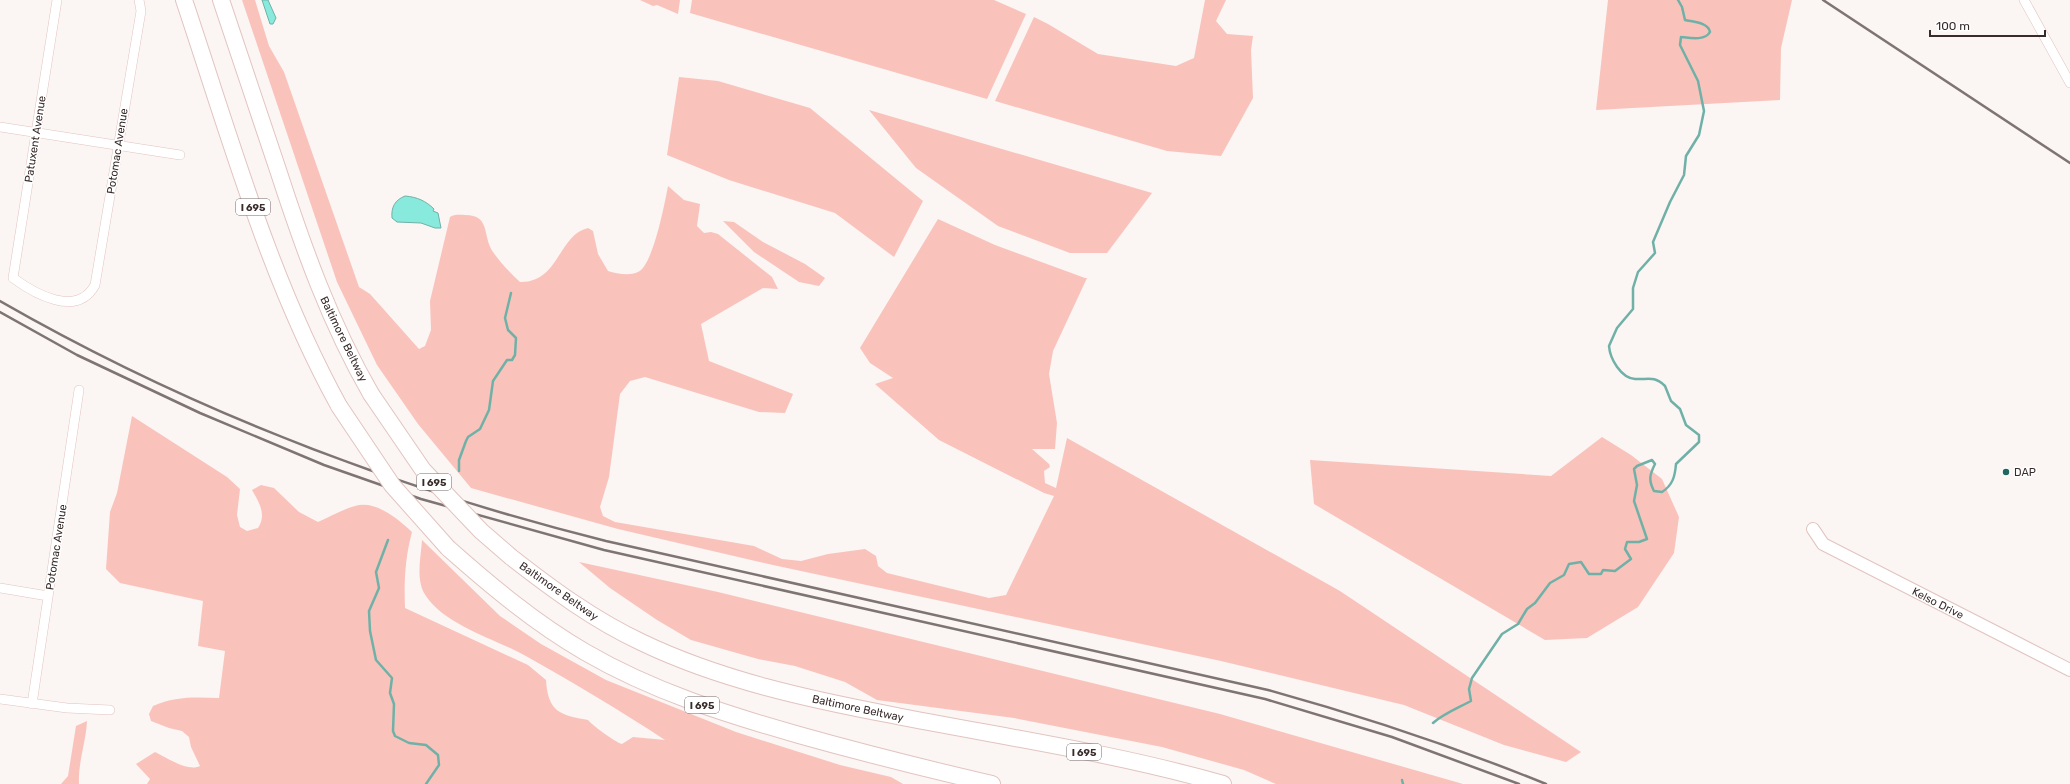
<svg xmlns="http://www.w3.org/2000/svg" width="2070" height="784" viewBox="0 0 2070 784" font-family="Rubik,sans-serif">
<rect width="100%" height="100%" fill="#fbf5f4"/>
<!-- green -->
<path fill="#f9c3bb" d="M242 0H255L269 46 284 72 359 287 370 294 419 349 425 346 431 330 430 301 450 217C455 214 459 215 465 215 491 215 482 236 493 252 500 262 510 273 520 282 559 283 558 235 588 228L593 231 598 254 608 271C617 274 630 276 638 272 653 266 665 202 668 186L684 200 700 204 697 226 704 233 711 232 718 234 772 277 778 289 763 288 701 324 709 361 793 394 785 413 759 412 645 377 630 381 620 394 609 477 600 507 603 516 615 522 754 546 782 559 801 561 828 554 865 549 876 556 878 566 887 573 989 598 1006 595 1054 496 1044 493 939 440 875 384 893 378 870 363 860 348 938 219 995 245 1085 278H1087L1053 351 1049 374 1057 423 1055 449H1032L1049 464 1050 467 1044 471 1045 483 1056 488 1067 438 1340 591 1581 752 1566 762 1504 745 1404 705 1221 661 773 565 618 529 471 488 418 424 377 365 337 282Z
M640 0H680L678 14 657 5 653 6Z
M692 0H994L1026 14 987 99 690 13Z
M1205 0H1226L1216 21 1227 34 1253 36 1251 50 1253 98 1221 156 1167 151 995 101 1034 17 1048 24 1098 54 1176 66 1194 58Z
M1608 0H1792L1781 48 1780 100 1596 110Z
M679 77 718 81 810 108 923 201 894 257 835 213 729 180 667 155Z
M869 110 1152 193 1107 253H1070L998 226 916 168Z
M723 221 734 222 763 242 805 264 825 278 819 286 799 282 754 252Z
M132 416 227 477 240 489 237 515 240 527 247 531 258 528C267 515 259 502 252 490L261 485 274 488 299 512 318 522C330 517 343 509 355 506 376 500 398 519 412 532 405 558 404 582 405 608L528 665 546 680C548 712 560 715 588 720 593 726 615 742 622 744L633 737 665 740C621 711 571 681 524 655 495 639 445 625 426 596 415 581 421 557 422 540L500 616 541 644 606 680 736 732 840 765 891 777 903 784H147L150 779 136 764 155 752C167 758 188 772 200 766L191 747 189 737 182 731 169 728 151 721 149 714 153 706C175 696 195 697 219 698L225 651 198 646 203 601 120 583 106 569 110 512 117 493Z
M1602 437 1631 455 1662 479 1679 517 1674 553 1638 607 1587 638 1545 640 1314 504 1310 460 1551 476Z
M579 562 718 592 1220 714 1463 784H1276L1244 770 1162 747 1014 718 877 700 845 682 795 666 758 659 691 640 657 620 610 588Z
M87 721C86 742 78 762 79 784H61L68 776 76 726Z"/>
<!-- water -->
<path fill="#88eadc" stroke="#70b1a7" d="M262 0H268L276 18 273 24H270Z
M405 196C417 197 426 201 434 209L433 211 438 213 441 228H435L421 223 397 222 392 218C391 207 395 200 405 196Z"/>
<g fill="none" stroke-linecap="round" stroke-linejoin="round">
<!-- stream -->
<path stroke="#70b1a7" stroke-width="2.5" d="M459 471V460L466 441 468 437 480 429 489 410 493 381 507 360H512L515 355 516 338 508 330 505 318 511 293
M388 540 376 572 379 588 369 611 370 631 376 660 392 678 390 693 394 704 393 731 395 736 409 743 426 745 438 755 439 765 426 784
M1433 723C1443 714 1458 708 1471 701L1469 689 1472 678 1502 634 1518 624 1527 609 1535 603 1550 583 1564 575 1569 564 1581 562 1589 574H1601L1603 570 1615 571 1631 559 1625 549 1627 542H1639L1647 539 1634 501 1637 485 1634 469 1637 466 1652 460 1655 464C1650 474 1648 480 1654 491L1662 492C1673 485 1675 476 1676 464L1699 442V435L1686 425 1680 409 1671 401 1665 386C1654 375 1647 380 1635 379 1621 378 1610 359 1609 346L1617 328 1633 309V288L1638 272 1655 253 1653 242 1670 202 1684 175 1686 156 1699 135 1704 111 1698 81 1680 45 1681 37C1690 38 1705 41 1710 32 1708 22 1693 22 1685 20L1682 7 1678 0
M1402 780 1403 784"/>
<defs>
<path id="street" d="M57 0 13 278C35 294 77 318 95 285L141 11 139 0
M2024 0 2070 83
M0 127 180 155
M0 588 48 596
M0 699 67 708 110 710
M32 704 79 390"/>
<path id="secondary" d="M1813 529 1823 544 2070 670"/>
<path id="highway" d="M184 0C230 137 269 279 339 406
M221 0C240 57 259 113 278 170 303 247 330 323 371 394
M448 548C491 586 535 623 585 652 652 691 725 714 799 735 863 753 927 769 992 784
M511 557C552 589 594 620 641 642 720 680 808 699 892 715 1003 737 1115 753 1223 784"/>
</defs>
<!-- street casing -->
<use href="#street" stroke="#e1c4bf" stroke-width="10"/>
<!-- secondary casing -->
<use href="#secondary" stroke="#e1c4bf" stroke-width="14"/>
<!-- highway casing -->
<use href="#highway" stroke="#e1c4bf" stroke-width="18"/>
<!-- street -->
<use href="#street" stroke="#fff" stroke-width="9"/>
<!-- secondary -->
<use href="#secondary" stroke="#fff" stroke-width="12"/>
<!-- highway -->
<use href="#highway" stroke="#fff" stroke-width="16"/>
<!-- rail -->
<path stroke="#7e7473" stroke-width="2.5" d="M1823 0 2070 163
M0 301C190 410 394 488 606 541L1268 690C1362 716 1455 747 1546 784
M0 312 77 355 200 413 324 465 421 499 604 550 1265 699 1392 737 1519 784"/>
<defs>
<path id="highway-bridge" d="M371 394 423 470 481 531 511 557
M339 406 392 485 448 548"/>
</defs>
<!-- highway-bridge casing -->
<use href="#highway-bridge" stroke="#e1c4bf" stroke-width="18" stroke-linecap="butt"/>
<!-- highway-bridge -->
<use href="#highway-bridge" stroke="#fff" stroke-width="16"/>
</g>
<!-- markers -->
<circle fill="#1f6860" stroke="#fff" stroke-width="1.5" cx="2006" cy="472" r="4"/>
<g text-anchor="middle" stroke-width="3" stroke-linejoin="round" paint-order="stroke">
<!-- shield labels -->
<g fill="#fff" stroke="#746b6b" stroke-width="1">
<rect x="236" y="199" width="34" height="16" rx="3"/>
<rect x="417" y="474" width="34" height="16" rx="3"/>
<rect x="685" y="697" width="34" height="16" rx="3"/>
<rect x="1067" y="744" width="34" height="16" rx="3"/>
</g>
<g font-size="10" font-weight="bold" fill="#382c2b">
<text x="253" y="211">I 695</text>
<text x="434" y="486">I 695</text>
<text x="702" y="709">I 695</text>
<text x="1084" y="756">I 695</text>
</g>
<!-- street labels -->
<g font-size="11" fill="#382c2b" stroke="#fff">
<text transform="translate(35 139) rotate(-81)" y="4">Patuxent Avenue</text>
<text transform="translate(117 151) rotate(-81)" y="4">Potomac Avenue</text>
<text transform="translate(344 339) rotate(64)" y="4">Baltimore Beltway</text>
<text transform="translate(56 547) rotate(-81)" y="4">Potomac Avenue</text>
<text transform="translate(559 591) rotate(35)" y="4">Baltimore Beltway</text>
<text transform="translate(1938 603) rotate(27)" y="4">Kelso Drive</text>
<text transform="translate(858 708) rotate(12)" y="4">Baltimore Beltway</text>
</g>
<!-- poi labels -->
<g font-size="11" fill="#382c2b" stroke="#fff" text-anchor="start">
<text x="2014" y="476">DAP</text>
</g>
</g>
<!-- scale -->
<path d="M1930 30v6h115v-6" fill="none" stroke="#382c2b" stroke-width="2"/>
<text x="1936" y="30" font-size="12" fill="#382c2b" stroke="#ffffff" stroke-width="3" paint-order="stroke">100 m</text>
</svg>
